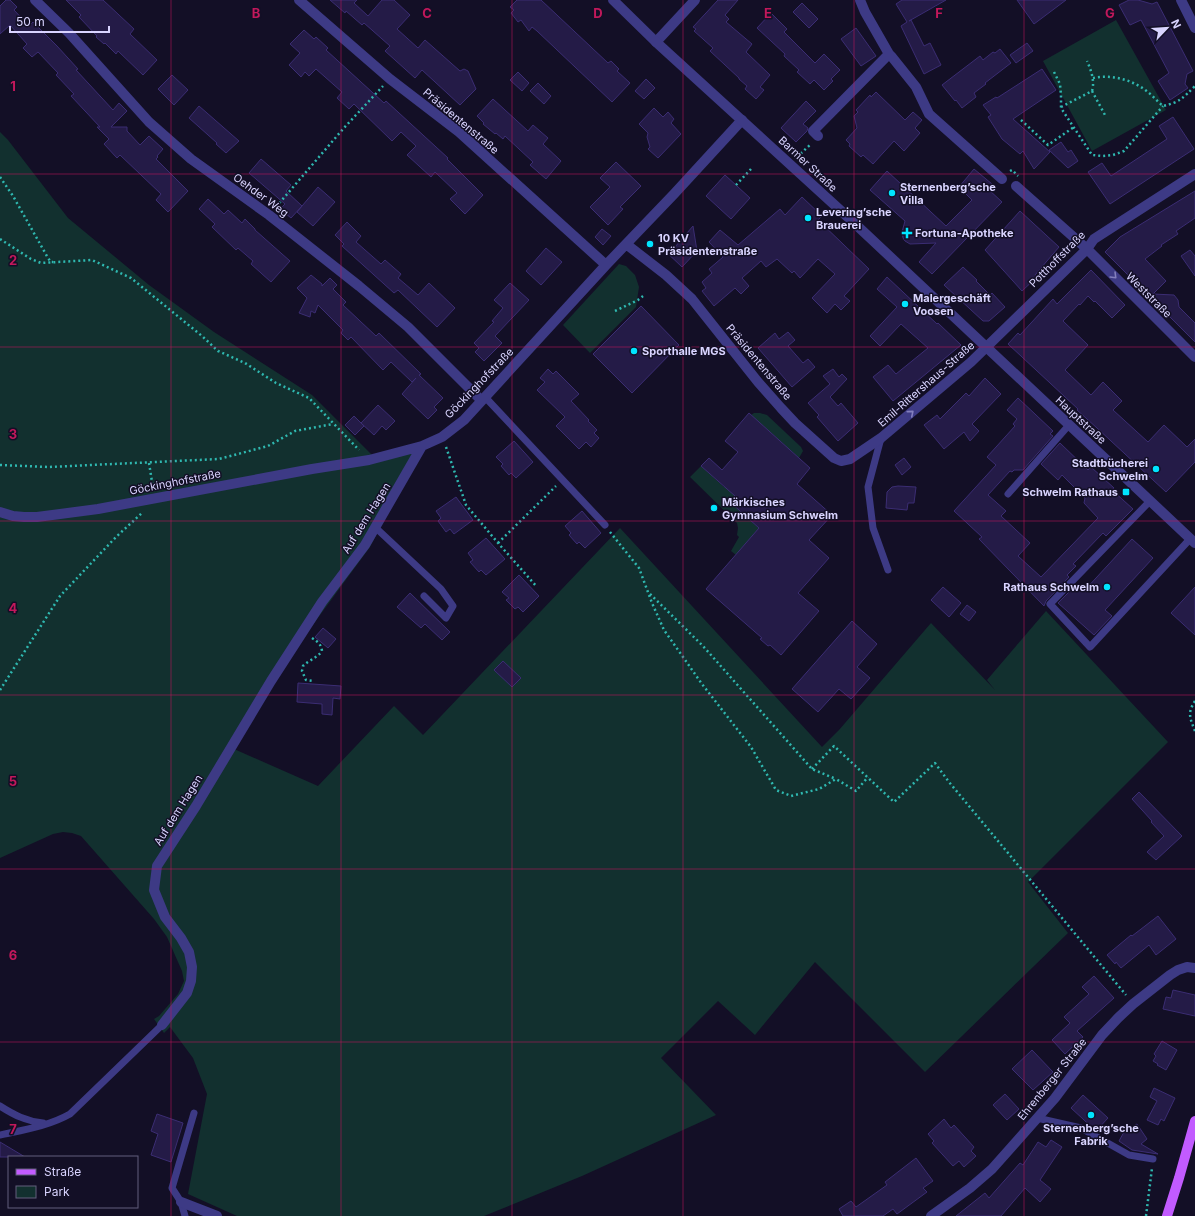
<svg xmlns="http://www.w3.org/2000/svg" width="1195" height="1216" viewBox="0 0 1195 1216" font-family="Inter,sans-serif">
<rect width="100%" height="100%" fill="#130f26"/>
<!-- green -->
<path fill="#12302f" d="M1116 20 1166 110 1092 151 1043 61Z
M0 132 8 140 68 218 149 285 214 332 312 395 374 457 419 452 370 547 287 660 234 749 318 786 394 706 423 735 620 528 822 747 839 730 931 623 995 690 987 680 1046 611 1168 742 1028 882 1068 933 925 1072 815 962 755 1035 718 1001 661 1058 716 1115 582 1176 484 1216H237L188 1194 207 1094 193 1058 170 1027 164 1033 154 1019 159 1016 178 994 184 981 182 971 167 937 154 919 81 836 72 833 63 832 53 834 0 858Z
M619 264 626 266 635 275 639 287 636 307 590 353 563 325Z
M754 413H760L767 415 801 447 803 451 799 458 751 415Z
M701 466 724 487 728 483 736 495 730 502 759 528 736 555 731 551 739 537 737 535 738 528 737 523 690 477Z"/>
<!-- building -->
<path fill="#241b47" stroke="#3b2d73" d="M6 0H10L17 7 14 10 29 26 33 22 57 46 78 69 76 70 113 110 119 103 127 111 111 127H127V131L140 145 149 136 163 149 157 156 158 157 156 159 188 191 168 212 156 200 161 194 120 155 117 158 104 144 109 139 97 127H100L71 96 74 94 56 75 58 73 38 52 32 57 23 48 27 44 10 25 0 34V6Z
M66 0H103L134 29 130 34 157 60 143 75 118 51 116 54 105 43 104 44 96 37 97 36 79 17 81 15Z
M330 0H357L354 3 368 16 382 0H394L410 15 397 29 418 48 425 40 460 71 464 69 468 71 476 89 460 105 422 70 415 78 385 51 390 46 364 23 362 25 346 11 345 13Z
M517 0H541L608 63 611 61 619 69 617 71 630 83 612 102 537 31 532 27 529 31 521 20 518 22 511 13 514 10 510 7Z
M718 0H738L725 15 729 19 726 22 752 44 746 52 770 75 760 87 764 90 756 99 745 89 747 86 739 79V78L710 51 713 48 694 31 696 29 693 27Z
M902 0H946L909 21 911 20 924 46 930 43 941 65 924 74 901 26 907 22 896 4Z
M1017 0H1066L1034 24Z
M1129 0H1138L1152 4 1157 2 1193 71 1187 74 1185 84 1188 88 1170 100 1158 81 1169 73 1141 20 1130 25 1119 5Z
M802 3 818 19 809 28 793 12Z
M771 13 787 29 784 32 815 63 824 54 840 70 831 79 833 81 824 90 814 80 810 84 797 72 799 70 784 56 785 54 757 28Z
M856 28 876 56 861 66 841 39Z
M304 30 314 39 316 37 328 48 326 50 384 103 386 101 448 158 447 159 483 195 465 214 450 199 457 193 435 172 431 177 407 155 416 146 401 132 392 141 354 104 349 109 337 98 342 92 316 69 309 76 305 72 301 77 289 65 300 53 290 44Z
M1027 43 1033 51 1016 63 1010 55Z
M1000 49 1011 63 985 83 986 84 974 93 976 97 962 108 956 100 955 101 942 85 980 56 983 60 993 52 995 53Z
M1042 69 1056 90 1013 119 1050 152 1034 169 1023 151 1020 154 1002 139 988 117 991 115 983 105 996 97 997 98Z
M518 72 529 83 522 91 510 80Z
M172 75 188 90 174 105 158 89Z
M646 79 655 88 644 99 635 91Z
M538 83 551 96 544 104 530 91Z
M876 92 905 120 913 112 922 120 915 128 920 133 904 151 894 141 873 164 863 155 861 157 849 146 850 144 846 140 857 128 854 116 858 112 856 110 870 95 871 97Z
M493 99 528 131 533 125 548 138 543 144 561 161 546 179 530 165 533 162 505 136 503 139 496 133 495 134 483 124 484 123 477 116Z
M806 101 816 111 803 124 808 128 807 131 796 142 781 128Z
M199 106 239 141 226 153 216 144 217 143 189 118Z
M654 108 663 117 668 112 674 119 671 123 681 134 658 158 648 149 650 147 647 137 648 133 639 124Z
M1173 117 1194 149 1110 204 1088 172 1102 163 1111 176 1167 139 1159 126Z
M1061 142 1068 152 1071 150 1078 161 1068 168 1049 150Z
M261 159 291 185 286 191 302 206 291 218 280 209 285 204 249 173Z
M616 162 641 186 620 207 623 209 608 225 590 207 610 187 600 178Z
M974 169 992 184 987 188 1002 202 932 274 919 262 936 243 910 244 905 241 903 238 902 232 905 221 870 190 887 171 946 226 972 200 959 187Z
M725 175 750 198 731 219 706 196Z
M318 187 335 202 313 226 297 212Z
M1195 191V218L1176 231 1178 234 1161 245 1162 246 1145 259 1166 281 1153 294 1174 295 1178 300 1179 307 1195 323V342L1105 252 1120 237Z
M802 197 822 216 818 220 869 269 844 296 850 301 841 310 835 304 827 313 812 298 835 274 818 259 800 278 794 271 792 273 777 259 766 267 761 261 742 278 749 286 741 294 735 288 714 306 702 291 706 288 702 282 712 273 709 269 723 257 709 242 720 230 738 245 780 209 785 215Z
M208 199 224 214 228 210 242 223 245 219 255 229V230L290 261 271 282 251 264 253 261 238 248 236 250 212 227 215 224 199 209Z
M1020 211 1059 247 1035 275 1037 277 1022 291 985 250Z
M347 222 361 236 356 242 381 264 385 260 401 274 398 278 418 295 429 283 455 308 437 327 398 290 394 293 342 246 344 244 335 235Z
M693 226 697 251 682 267 663 249 675 247Z
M602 229 611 236 603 245 595 237Z
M546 248 562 262 541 285 526 271Z
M1190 250 1195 256V276L1181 256Z
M963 267 977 280 976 281 990 295 992 293 1005 307 989 321H983L944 285Z
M1091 270 1125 305 1112 318 1095 301 1094 302 1088 296 1080 305 1079 304 1063 321 1088 345 1065 370 1091 395 1103 382 1122 401 1113 410 1148 442 1164 425 1187 447 1195 439V462L1166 492 1097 428 1077 410 1078 409 1008 344 1018 333 1020 335 1053 299 1057 304Z
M311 275 322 284V286L330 278 337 285 333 289 346 302 343 305 376 336 379 333 421 374 419 375 443 398 434 407 437 410 428 419 402 394 416 378 412 382 391 362 383 370 351 337 348 340 341 333 343 330 318 305 315 313 311 311 310 317 299 313 307 298 297 288Z
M887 277 937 324 938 323 961 345 893 401 873 377 888 365 896 374 928 348 901 324 880 346 870 336 897 307 877 289Z
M510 283 529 300 495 336 502 343 484 361 475 352 479 348 474 343 494 322 492 321 503 308 494 300Z
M641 306 679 345 632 393 593 354Z
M788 332 795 340 788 346 803 363 808 359 815 367 792 387 758 348 775 333 779 339Z
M548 369 553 374 556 371 579 394 571 401 589 420 588 421 597 430 594 433 599 438 591 447 586 442 579 449 556 426 565 417 537 390 545 382 540 378Z
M833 369 839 377 842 374 847 379 830 397 838 406 841 403 858 423 838 441 817 417 819 415 808 403 830 384 823 376Z
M985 378 1001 394 972 424 979 431 970 441 964 432 944 449 924 425 937 415 940 419 966 393 969 396Z
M1018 398 1053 431 1050 434 1053 436 1023 470H1014L1012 472 1010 471 988 495 1006 511 1001 516 1030 543 1018 556 1041 577 1098 518 1084 503 1085 498 1062 475 1058 480 1041 464 1060 443 1088 470 1091 467 1114 488 1112 490 1133 509 1106 536 1103 533 1073 564 1076 566 1067 575 1069 577 1046 601 1044 606 979 539 982 537 954 511 996 465 987 457 1015 426 1013 424 1017 419 1007 410Z
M378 405 395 421 386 430 382 426 374 435 361 423Z
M749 413 810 468 797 484 832 515 809 540 829 558 798 593 819 611 781 655 770 645 768 646 760 639 762 638 706 589 759 528 730 502 735 496 701 466 709 458 722 470 738 452 725 441Z
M354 416 364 426 355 435 345 425Z
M514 441 533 462 516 478 511 473 509 475 501 466 503 464 496 457Z
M904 458 911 467 902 475 895 465Z
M898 486 916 487 914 503H908L907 510 886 508 887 492 892 487Z
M456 497 473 520 454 534 450 529 446 532 438 521 441 518 436 511Z
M582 511 601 533 585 548 579 542 577 544 569 535 571 533 565 526Z
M486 538 505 559 486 575 481 570 479 572 470 562 473 560 468 553Z
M1132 539 1153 558 1105 610 1112 616 1094 635 1058 603 1077 584 1084 591Z
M519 575 539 596 523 612 518 607 515 609 506 600 509 598 502 592Z
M943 587 961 603 949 617 931 600Z
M1195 587V635L1171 613Z
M410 593 450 632 442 640 425 624 421 628 397 607Z
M967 605 976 612 969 621 960 614Z
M852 621 877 644 857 667 870 678 851 699 839 689 818 712 792 689Z
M323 628 336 639 328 648 315 637Z
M503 661 521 678 512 687 494 670Z
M298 683 341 686 340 699 333 698 332 715 322 714V704L297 702Z
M1139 792 1182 836 1156 860 1147 852 1164 836 1151 822 1152 821 1132 799Z
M1158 916 1176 939 1156 955 1149 945 1121 968 1116 962 1115 964 1107 955 1131 935 1132 936Z
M1094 976 1114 998 1077 1031 1083 1037 1065 1054 1052 1040 1070 1023 1064 1017 1089 994 1082 987Z
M1173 990 1195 995V1016L1163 1009 1166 997 1171 998Z
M1162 1041 1177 1050 1166 1070 1157 1065 1158 1064 1153 1061 1156 1056 1154 1054Z
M1032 1050 1053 1072 1033 1090 1012 1069Z
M1154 1088 1175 1098 1164 1121 1161 1119 1158 1125 1147 1120 1157 1101 1150 1097Z
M1005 1094 1019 1109 1007 1120 993 1105Z
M1083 1095 1108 1118 1096 1131 1071 1108Z
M157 1114 183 1123 171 1162 151 1155 158 1134 151 1131Z
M944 1119 951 1128 954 1125 974 1147 971 1151 976 1156 964 1167 959 1161 953 1166 932 1143 934 1141 928 1134Z
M1137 1124 1147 1139 1141 1144 1158 1154 1132 1150 1119 1141 1124 1132Z
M1051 1140 1062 1147 1040 1180 1051 1189 1040 1202 1025 1188 1001 1216H956L985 1193 989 1198 1020 1163 1023 1165 1038 1142 1046 1147Z
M0 1142 25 1157H0Z
M916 1158 933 1181 923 1188 927 1192 897 1214 893 1209 883 1216H843L839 1209 851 1201 856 1207 887 1185 885 1182Z"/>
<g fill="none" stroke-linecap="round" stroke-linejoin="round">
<!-- path -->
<path stroke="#2fb8b0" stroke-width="2.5" stroke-dasharray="2 3" stroke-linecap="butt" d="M1054 72 1060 84 1061 95V108L1092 155 1102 156 1113 155 1124 151 1163 106
M1093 78C1112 74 1134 80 1149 93 1154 97 1158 102 1163 106 1180 102 1183 98 1195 86
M1092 91 1105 115
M1061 107 1092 91C1095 81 1091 70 1087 61
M1021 120 1048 145 1074 127
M797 157 811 144
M1010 171 1012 170 1018 176
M0 177 13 196 48 258 51 262H53
M736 185 751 169
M276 207 343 129 383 86
M0 239 31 259 41 263 92 260 131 278 202 336 218 351 245 363 276 383 309 398 359 450
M615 311 638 300 643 296
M446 447 466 505 498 543 537 587
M149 463 153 488
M0 465 49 467 219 459 268 446 295 431 333 424
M610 532 639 568 652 603 664 630 702 684 751 747 776 790 791 796 819 789 836 779 856 791 868 777
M498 543 556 486
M650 594 703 646 812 769 836 779
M312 638C318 642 321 644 322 651 317 658 309 660 303 666L302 671 306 680 313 681
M0 690 60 596 116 537 143 512
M1195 701C1187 713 1190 718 1195 731
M812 769 834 746 894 802 935 763 949 782 1126 995
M1146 1216 1152 1168"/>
<!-- service -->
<path stroke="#3d3a85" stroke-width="7" d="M485 397 605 525
M881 438 868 487 873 528 888 570
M1008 494 1069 425
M1150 501 1050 604 1090 647 1190 539
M376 528 441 589 453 606 446 618 424 596
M0 1106C14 1115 26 1121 43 1123
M1037 1118 1081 1128 1129 1155 1153 1159
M0 1135C23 1130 49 1126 70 1114L162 1025
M185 1216 181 1202 172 1188 194 1113"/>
<!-- minor -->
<path stroke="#3d3a85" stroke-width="10" d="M35 0 69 33 149 122 191 159 269 215 359 286 408 327 481 400
M299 0 390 79 459 132 606 265
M1181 0 1195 28
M656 42 695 0
M889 54 892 57 916 87 929 114 1002 179
M818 136 813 131 889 54 865 12 860 0
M1016 186 1087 249 1195 357
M626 244 666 275 692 299 758 382 781 408 795 423 834 458 841 461 850 459 881 438 971 362 1087 249 1094 239 1195 174
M0 512 13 516 24 517H37L98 509 312 469 369 460 422 446 442 437 464 420 606 265 674 194 742 120
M162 1025 187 993 191 981 192 967 189 952 181 938 165 917 154 890 157 866 196 806 271 681 322 602 365 545 422 446
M181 1202 217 1216
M931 1216 970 1188 992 1169 1055 1098 1102 1035 1118 1018 1133 1004 1170 975 1178 970 1187 967 1195 968"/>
<!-- tertiary -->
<path stroke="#3d3a85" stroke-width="10" d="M613 0 656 42 851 220 1195 543"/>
<!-- primary -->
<path stroke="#c25bff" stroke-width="10" d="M1167 1216 1179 1178 1195 1121"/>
</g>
<!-- one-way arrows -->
<defs><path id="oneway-chevron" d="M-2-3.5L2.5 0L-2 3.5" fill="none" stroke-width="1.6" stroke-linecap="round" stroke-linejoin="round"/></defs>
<g stroke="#837fbc">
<use href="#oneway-chevron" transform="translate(1114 276) rotate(45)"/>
<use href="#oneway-chevron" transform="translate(911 413) rotate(-40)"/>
</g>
<!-- grid -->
<path fill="none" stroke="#c2185b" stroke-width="1" stroke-opacity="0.55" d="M171 0V1216M341 0V1216M512 0V1216M683 0V1216M854 0V1216M1024 0V1216M0 174H1195M0 347H1195M0 521H1195M0 695H1195M0 869H1195M0 1042H1195"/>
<!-- markers -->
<g fill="#00e5ff" stroke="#130f26" stroke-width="1.5">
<circle cx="892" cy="193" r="4"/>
<circle cx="808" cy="218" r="4"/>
<path d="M905 227h4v4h4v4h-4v4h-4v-4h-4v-4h4z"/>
<circle cx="650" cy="244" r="4"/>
<circle cx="905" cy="304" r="4"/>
<circle cx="634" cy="351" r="4"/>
<circle cx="1156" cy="469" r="4"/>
<rect x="1122" y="488" width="8" height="8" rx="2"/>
<circle cx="714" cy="508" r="4"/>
<circle cx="1107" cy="587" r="4"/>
<circle cx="1091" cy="1115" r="4"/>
</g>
<g text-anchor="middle" stroke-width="3" stroke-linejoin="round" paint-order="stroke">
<!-- street labels -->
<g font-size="11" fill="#d9d4ff" stroke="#130f26">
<text transform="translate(461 121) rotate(40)" y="4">Präsidentenstraße</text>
<text transform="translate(808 164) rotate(43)" y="4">Barmer Straße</text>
<text transform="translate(261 195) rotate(36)" y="4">Oehder Weg</text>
<text transform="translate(1057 259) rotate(-45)" y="4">Potthoffstraße</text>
<text transform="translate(1149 295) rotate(45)" y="4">Weststraße</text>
<text transform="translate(759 362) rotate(50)" y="4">Präsidentenstraße</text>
<text transform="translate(479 383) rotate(-46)" y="4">Göckinghofstraße</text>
<text transform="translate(926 384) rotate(-41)" y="4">Emil-Rittershaus-Straße</text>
<text transform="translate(1081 420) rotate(43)" y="4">Hauptstraße</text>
<text transform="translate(175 482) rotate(-11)" y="4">Göckinghofstraße</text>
<text transform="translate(366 518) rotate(-58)" y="4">Auf dem Hagen</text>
<text transform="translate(178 810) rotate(-58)" y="4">Auf dem Hagen</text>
<text transform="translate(1052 1079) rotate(-51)" y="4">Ehrenberger Straße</text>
</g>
<!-- poi labels -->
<g font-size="11" font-weight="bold" fill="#d9d4ff" stroke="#130f26" text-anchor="start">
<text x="900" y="191">Sternenberg’sche<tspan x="900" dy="13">Villa</tspan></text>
<text x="816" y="216">Levering’sche<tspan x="816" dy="13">Brauerei</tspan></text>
<text x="915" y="237">Fortuna-Apotheke</text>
<text x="658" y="242">10 KV<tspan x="658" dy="13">Präsidentenstraße</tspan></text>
<text x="913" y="302">Malergeschäft<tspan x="913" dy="13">Voosen</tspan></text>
<text x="642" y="355">Sporthalle MGS</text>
<text x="1148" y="467" text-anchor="end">Stadtbücherei<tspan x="1148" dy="13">Schwelm</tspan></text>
<text x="1118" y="496" text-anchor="end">Schwelm Rathaus</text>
<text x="722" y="506">Märkisches<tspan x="722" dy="13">Gymnasium Schwelm</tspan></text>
<text x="1099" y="591" text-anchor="end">Rathaus Schwelm</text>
<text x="1091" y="1132" text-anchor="middle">Sternenberg’sche<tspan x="1091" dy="13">Fabrik</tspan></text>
</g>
</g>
<g font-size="13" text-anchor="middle" font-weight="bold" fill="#c2185b" stroke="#130f26" stroke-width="3" stroke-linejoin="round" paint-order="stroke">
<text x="256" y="18">B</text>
<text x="427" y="18">C</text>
<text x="598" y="18">D</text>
<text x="768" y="18">E</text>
<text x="939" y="18">F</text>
<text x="1110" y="18">G</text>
<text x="13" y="91">1</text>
<text x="13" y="265">2</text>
<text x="13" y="439">3</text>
<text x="13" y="613">4</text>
<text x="13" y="786">5</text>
<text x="13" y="960">6</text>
<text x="13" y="1134">7</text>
</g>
<!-- legend -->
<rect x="8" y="1156" width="130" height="52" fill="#130f26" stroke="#625e7d"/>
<rect x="16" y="1169" width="20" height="6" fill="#c25bff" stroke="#625e7d"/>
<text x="44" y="1176" font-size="12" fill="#d9d4ff">Straße</text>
<rect x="16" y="1186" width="20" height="12" fill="#12302f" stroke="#625e7d"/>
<text x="44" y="1196" font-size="12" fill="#d9d4ff">Park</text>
<!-- north arrow -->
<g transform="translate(1167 28) rotate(65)" stroke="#130f26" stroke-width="3" paint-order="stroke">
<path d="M0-3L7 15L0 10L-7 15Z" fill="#d9d4ff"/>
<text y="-6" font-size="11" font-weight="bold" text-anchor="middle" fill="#d9d4ff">N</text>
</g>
<!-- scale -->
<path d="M10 26v6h99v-6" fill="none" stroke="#d9d4ff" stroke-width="2"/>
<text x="16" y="26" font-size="12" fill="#d9d4ff" stroke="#130f26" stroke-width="3" paint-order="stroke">50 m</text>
</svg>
